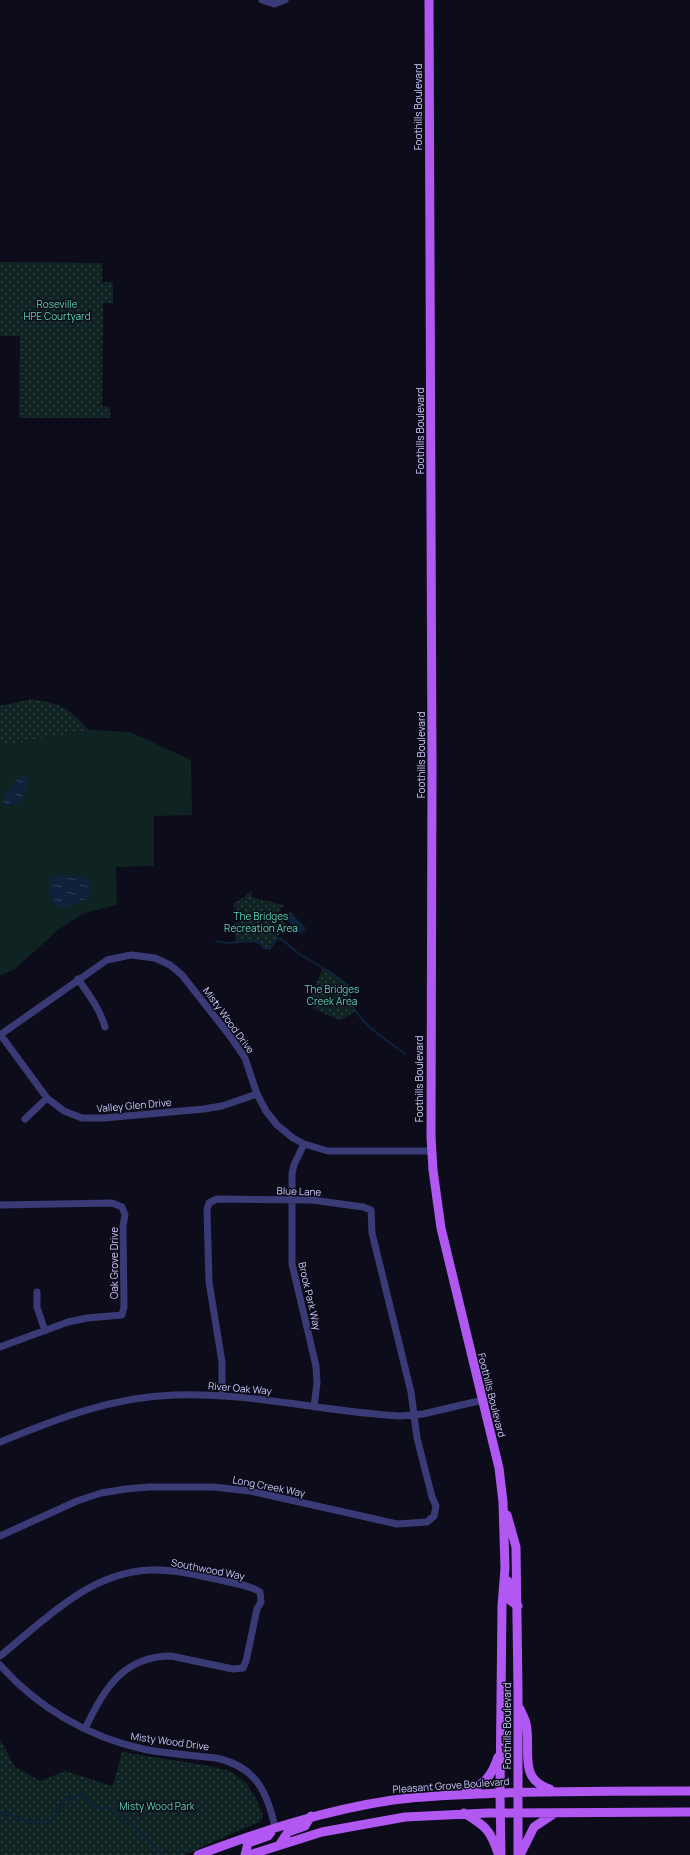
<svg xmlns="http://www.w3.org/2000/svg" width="690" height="1855" viewBox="0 0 690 1855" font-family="Manrope,sans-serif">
<defs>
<pattern id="park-dots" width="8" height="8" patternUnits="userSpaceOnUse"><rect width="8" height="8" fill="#0f2422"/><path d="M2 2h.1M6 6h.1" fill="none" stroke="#314243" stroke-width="1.8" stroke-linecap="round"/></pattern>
<pattern id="water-ripples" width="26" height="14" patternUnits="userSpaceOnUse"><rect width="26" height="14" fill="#0e223c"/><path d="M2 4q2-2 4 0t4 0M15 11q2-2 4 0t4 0" fill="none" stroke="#304159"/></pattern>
</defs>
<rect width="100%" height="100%" fill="#0d0c1a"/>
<!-- grass -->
<path fill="#0f2422" d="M89 730 130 732 191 760 192 815 154 816V866L116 867 117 905 84 913 58 930 16 968 0 976V746Z"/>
<!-- park -->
<path fill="url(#park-dots)" d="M0 262 102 263V282H113V303H103L102 406 110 407V418H19L20 336H0Z
M31 699C63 704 67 707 89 730L0 746V706Z
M251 891H252L251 897 284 905 278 912 281 915V919L285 923 273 946 269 949 264 948 257 941 236 942 233 924 240 922 242 918 233 904 243 898Z
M323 968 340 978 350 987V1001L356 1011 341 1020 314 1009 309 1000Z
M0 1739 14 1766 40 1781 65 1771 113 1786 122 1752 215 1767 232 1772 246 1783 256 1798 263 1817 259 1822 184 1855H0Z"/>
<!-- water -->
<path fill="url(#water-ripples)" d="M25 775 28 776C30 790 20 809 4 805 2 794 15 779 25 775Z
M55 876C71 875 101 873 88 898 82 900 71 906 65 907 48 910 46 887 51 877Z
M290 912 306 928 301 934 285 918Z"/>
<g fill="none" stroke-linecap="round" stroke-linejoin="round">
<!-- stream -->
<path stroke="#0e223c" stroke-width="2" d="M216 941 226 943 257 941 264 948 269 949 278 938C285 940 291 948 298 953 315 964 335 973 350 987 350 992 349 998 351 1003 360 1023 387 1041 405 1054
M0 1812 30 1822 50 1821 67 1799 82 1794 95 1808H113L163 1855"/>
<!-- minor -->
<path stroke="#3a3b76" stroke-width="7" d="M262 0 274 4 285 0
M78 979C89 995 100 1009 105 1027
M0 1034 47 1098 64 1111 82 1118H104L204 1109 222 1106 257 1094
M0 1035 107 960 131 955 155 958 170 965 182 975 230 1036 245 1058 257 1094 266 1111 277 1125 293 1138 304 1144 328 1151H431
M25 1119 47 1098
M304 1144 294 1165 292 1174V1264L316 1366 317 1383 314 1407
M0 1205 112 1203 122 1207 125 1215 123 1226 124 1307 122 1315 87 1318 68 1322 0 1347
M37 1292V1307L45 1331
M0 1442C57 1419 111 1397 174 1395 250 1392 325 1412 400 1416L423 1414 483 1400
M0 1536 77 1501 101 1493 126 1489 149 1487H213L250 1491 397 1524 427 1522 434 1516 436 1506 432 1497 417 1438 411 1392 372 1233 371 1210 363 1207 312 1200 217 1199 209 1203 207 1210 209 1282 222 1362V1396
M0 1656C45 1620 89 1572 151 1570 171 1569 191 1574 211 1578 225 1582 249 1584 260 1592L261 1602 257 1609 246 1661 243 1668 233 1669 171 1656C123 1656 103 1690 85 1729
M0 1665C37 1707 88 1737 143 1749 167 1754 192 1755 216 1758 255 1766 267 1791 275 1827"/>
<!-- major -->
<path stroke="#b158f3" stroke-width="9" d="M429 0 432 770 431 1137 433 1170 441 1228 499 1468 503 1502 505 1568 502 1606 500 1793 501 1855
M507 1515 516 1547 518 1690V1855
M508 1581 511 1601 518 1606
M520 1709C522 1714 525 1719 526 1723 532 1749 517 1779 550 1789
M465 1793C485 1783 491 1778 498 1757
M464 1813C485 1826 490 1829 498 1853
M280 1844 288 1832 305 1826 311 1816
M198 1855C262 1831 325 1810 393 1800 428 1795 464 1795 499 1793 563 1791 626 1791 690 1791
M245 1855 248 1843 268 1836 271 1832
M249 1855 322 1832 405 1817 488 1813 690 1812
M520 1855 534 1827 555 1813"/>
</g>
<g text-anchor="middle" stroke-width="3" stroke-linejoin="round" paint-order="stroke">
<!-- street labels -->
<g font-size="10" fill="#ccc9fb" stroke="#0d0c1a">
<text transform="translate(418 107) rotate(-90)" y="4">Foothills Boulevard</text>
<text transform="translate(420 431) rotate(-90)" y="4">Foothills Boulevard</text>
<text transform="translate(421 755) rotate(-90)" y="4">Foothills Boulevard</text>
<text transform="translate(229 1020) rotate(54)" y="4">Misty Wood Drive</text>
<text transform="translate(419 1079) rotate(-90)" y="4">Foothills Boulevard</text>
<text transform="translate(134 1105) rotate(-5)" y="4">Valley Glen Drive</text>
<text transform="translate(299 1191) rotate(2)" y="4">Blue Lane</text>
<text transform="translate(114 1263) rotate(-90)" y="4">Oak Grove Drive</text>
<text transform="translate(310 1296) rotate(77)" y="4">Brook Park Way</text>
<text transform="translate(240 1388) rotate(5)" y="4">River Oak Way</text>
<text transform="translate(492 1395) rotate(76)" y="4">Foothills Boulevard</text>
<text transform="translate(269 1486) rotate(11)" y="4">Long Creek Way</text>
<text transform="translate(208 1569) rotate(11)" y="4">Southwood Way</text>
<text transform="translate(507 1726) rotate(-90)" y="4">Foothills Boulevard</text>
<text transform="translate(170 1741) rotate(8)" y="4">Misty Wood Drive</text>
<text transform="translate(451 1785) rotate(-4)" y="4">Pleasant Grove Boulevard</text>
</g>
<!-- park labels -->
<g font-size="10" fill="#5bd5b0" stroke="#0d0c1a">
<text x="57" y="308">Roseville<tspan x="57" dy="12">HPE Courtyard</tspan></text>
<text x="261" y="920">The Bridges<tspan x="261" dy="12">Recreation Area</tspan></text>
<text x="332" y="993">The Bridges<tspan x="332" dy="12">Creek Area</tspan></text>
<text x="157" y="1810">Misty Wood Park</text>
</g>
</g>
</svg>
